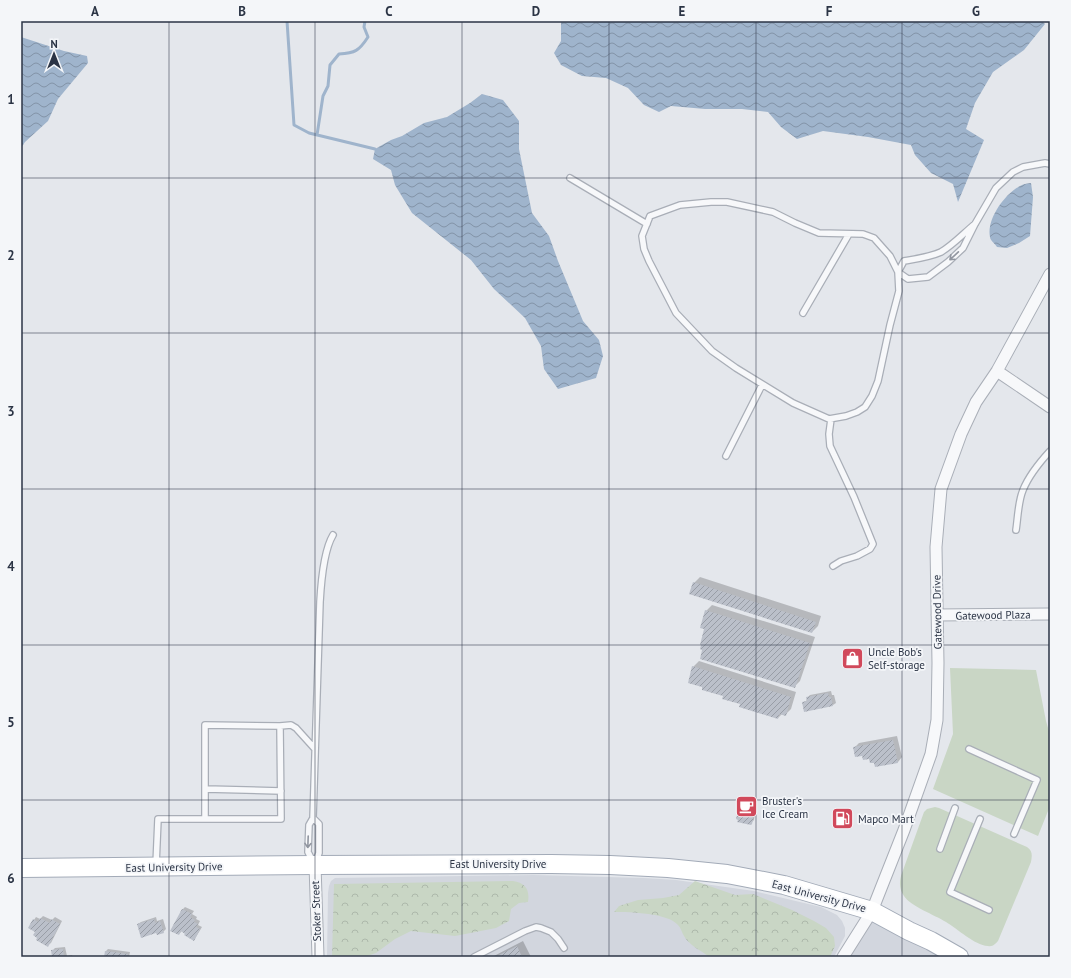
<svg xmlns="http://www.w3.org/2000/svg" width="1071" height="978" viewBox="0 0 1071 978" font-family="'PT Sans',sans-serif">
<defs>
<pattern id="forest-crowns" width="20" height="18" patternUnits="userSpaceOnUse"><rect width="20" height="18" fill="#c9d6c5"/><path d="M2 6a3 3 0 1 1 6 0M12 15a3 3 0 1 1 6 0" fill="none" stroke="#adb8ab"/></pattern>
<pattern id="water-waves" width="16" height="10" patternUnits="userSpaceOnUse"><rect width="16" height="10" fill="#9fb4cc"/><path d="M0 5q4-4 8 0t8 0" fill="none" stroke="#8293a7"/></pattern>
<pattern id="building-hatch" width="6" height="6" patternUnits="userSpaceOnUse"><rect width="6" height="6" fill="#bbc0ca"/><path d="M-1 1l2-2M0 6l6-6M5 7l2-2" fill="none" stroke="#989da6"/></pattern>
</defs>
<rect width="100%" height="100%" fill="#e4e7ec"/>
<!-- built -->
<path fill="#d2d6de" d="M534 875 644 878 676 880 754 891 821 907 837 915 842 921 845 928V936L834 957H327L328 893 329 886 331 881 335 878Z
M872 911 959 957H843Z"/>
<!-- grass -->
<path fill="#c9d6c5" d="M950 668 1036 670 1046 721 1050 735V806L1038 836 933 789 953 734Z
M935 807 939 808 1027 847C1033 851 1032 856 1031 862L998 941C995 944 993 947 988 946 974 945 958 929 946 922 935 915 910 906 904 896 899 889 899 881 902 873L924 812 927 809Z"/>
<!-- forest -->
<path fill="url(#forest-crowns)" d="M513 881C525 883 530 889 528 902L519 903 511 909 509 921 496 928 455 936 411 931 395 939 376 953 364 957H332L334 884Z
M695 881 735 895 753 894 792 910 814 921 826 928 834 937 835 946 830 957H709L708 956C700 950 689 945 684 936 682 933 681 928 678 925 668 913 630 912 614 912L619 906 638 900 663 898 679 895Z"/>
<!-- water -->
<path fill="url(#water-waves)" d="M561 21H1042L1045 24 1024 50 993 72 975 103 966 129 984 140 958 202 953 184 931 173 915 155 911 145 868 137 823 131 797 139 781 127 768 112 742 109H705L671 106 659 112 644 105 628 88 606 78 582 76 561 65 554 53 561 41Z
M21 37 64 51 87 56 88 63 58 99 48 121 25 142 21 148Z
M482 94 503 100 519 121V149L532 213 549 236 558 261 583 321 599 340 603 356 596 378 558 389 544 369 541 346 525 318 494 289 471 260 412 213 395 185 391 170 373 159 375 149 391 140 402 136 424 123 447 117 470 103Z
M1031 183 1033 197 1030 236 1019 243 1007 248 997 247C995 244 990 240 990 237 986 219 1006 192 1022 185 1024 184 1028 183 1031 183Z"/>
<!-- shadow -->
<path fill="#0003" d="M700 577 821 616 818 626 812 632 694 583Z
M712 605 815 637 800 681 794 687 705 629 706 611Z
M699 661 796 692 791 709 785 715 782 714 778 718 741 703 724 695 693 667Z
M831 691 832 695H834L836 703 833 705 805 711 803 703 807 700V698L810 695Z
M897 736 902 757 898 762 876 766 875 762 862 755 854 748 859 743Z
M746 798 757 800 754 820 751 823 738 816 741 812 744 801Z
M185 907 194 911 192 914 197 917 196 919 200 921 198 925 202 927 196 937 194 939 186 933 182 931 179 934 182 910Z
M43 916 52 920 55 917 62 921 51 943 48 945 39 937 34 920 36 917 40 919Z
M156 917 157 921 163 919 166 929 163 932H157L138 924 141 922Z
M523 941 531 957H492Z
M65 947 67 956 72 955 73 957H53L52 951 55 948Z
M108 949 130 952 129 957H105V952Z"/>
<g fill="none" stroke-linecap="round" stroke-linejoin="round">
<!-- stream -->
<path stroke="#9fb4cc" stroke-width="3" d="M287 21 294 125 309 133 375 149
M317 135 323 96 328 86 330 65 339 54C355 53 359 51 368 37L364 27 365 21"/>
</g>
<!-- building -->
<path fill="url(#building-hatch)" d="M693 582 816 622 812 633 689 594Z
M705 610 810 643 795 688 700 659 702 650 700 649 701 645H700L704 629 700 628Z
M692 666 791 697 786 716 779 714 778 719 739 707 740 704 722 699 723 696 702 690V687L688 683Z
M828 693 829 697H831L833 706 804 712 802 702 807 701 806 697Z
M893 740 898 763 875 767 874 763H870L869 759 863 760 862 756 855 757 853 747Z
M743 800 754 802 752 815H754L752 824 751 825 737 822 738 820 736 819 737 815H739V813H740Z
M182 909 192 914 190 917 195 920 194 922 198 924 196 927 200 929 194 941 184 935 185 934 181 931 179 935 170 931Z
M40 918 50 923 51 919 60 924 48 947 36 940 37 938 33 935 35 932 28 928 33 919 38 922Z
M154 919 155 923 160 921 164 933 157 935 156 933 141 938 137 924Z
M517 946 522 957H495Z
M63 949 64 957H52L51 950Z
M105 951 128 954 127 957H104Z"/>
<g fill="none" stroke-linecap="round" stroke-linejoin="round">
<defs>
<path id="lane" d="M570 178 647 224
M711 202H727L773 212 795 223 819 233 863 234 874 238 890 256 898 272 899 291 890 325 878 381 872 396 865 407 857 412 846 416 829 419 793 403 736 368 712 351 676 313 649 261 644 249 642 236 650 216 680 205Z
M975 224C964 233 953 245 941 252 930 257 916 259 904 261L898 272 908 279 928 277 948 262 963 248 975 224 996 188 1013 172 1023 167 1045 163 1050 164
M803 313 849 234
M831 419 829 434 830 446 854 497 873 544 870 549 857 556 841 561 833 566
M726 456 762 385
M1016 530C1018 517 1018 502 1023 490 1029 475 1039 463 1050 451
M280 726 291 725 296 728 315 749
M969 749 1037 780 1014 834
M205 789 281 791
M313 818 319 824V853L315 863
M980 819 950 892 989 910
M940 849 955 808
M313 862 308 852 309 825 313 818 320 602C321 584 324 550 333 535
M156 865 158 819H281L280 726 205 725V819
M474 957 525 931 536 927 541 928 551 932 558 939 564 948"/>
<path id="street" d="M997 371 1050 407
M937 615 1050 614
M315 865 318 957
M843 957 872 911 904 830 931 754 937 720 938 663 936 547 941 489 961 434 976 402 997 371 1050 274"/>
<path id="primary" d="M21 868 315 865 551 864 610 865 668 868 727 874 784 885 872 911 909 931 931 941 959 957"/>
</defs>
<!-- lane casing -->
<use href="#lane" stroke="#a9aeb7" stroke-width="8"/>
<!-- street casing -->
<use href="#street" stroke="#a9aeb7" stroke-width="13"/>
<!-- primary casing -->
<use href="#primary" stroke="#a3abb8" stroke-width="20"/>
<!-- lane -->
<use href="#lane" stroke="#f7f8fa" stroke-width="5.5"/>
<!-- street -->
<use href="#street" stroke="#f7f8fa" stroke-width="11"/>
<!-- primary -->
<use href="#primary" stroke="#fff" stroke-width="18"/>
</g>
<!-- one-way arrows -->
<defs><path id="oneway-shaft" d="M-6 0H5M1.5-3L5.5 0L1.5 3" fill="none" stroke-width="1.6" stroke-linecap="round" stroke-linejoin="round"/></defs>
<g stroke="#9196a0">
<use href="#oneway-shaft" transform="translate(954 256) rotate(137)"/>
<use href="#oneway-shaft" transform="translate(308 842) rotate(92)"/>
</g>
<!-- grid -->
<path fill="none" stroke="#2b3445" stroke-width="1" stroke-opacity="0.55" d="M169 21V957M315 21V957M462 21V957M609 21V957M756 21V957M902 21V957M21 178H1050M21 333H1050M21 489H1050M21 645H1050M21 800H1050"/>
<!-- icons -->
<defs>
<symbol id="shop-square" viewBox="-11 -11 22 22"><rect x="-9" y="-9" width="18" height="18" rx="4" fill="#d1495b" stroke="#f4f6f9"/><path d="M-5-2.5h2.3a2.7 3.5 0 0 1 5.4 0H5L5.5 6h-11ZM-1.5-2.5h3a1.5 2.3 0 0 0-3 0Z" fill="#fff"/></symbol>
<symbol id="cafe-square" viewBox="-11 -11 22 22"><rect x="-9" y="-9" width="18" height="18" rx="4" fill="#d1495b" stroke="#f4f6f9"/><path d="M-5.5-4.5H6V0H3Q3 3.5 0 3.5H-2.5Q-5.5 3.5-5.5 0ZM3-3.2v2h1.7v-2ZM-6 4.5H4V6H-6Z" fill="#fff"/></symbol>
<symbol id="fuel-square" viewBox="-11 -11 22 22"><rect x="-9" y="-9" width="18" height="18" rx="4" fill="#d1495b" stroke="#f4f6f9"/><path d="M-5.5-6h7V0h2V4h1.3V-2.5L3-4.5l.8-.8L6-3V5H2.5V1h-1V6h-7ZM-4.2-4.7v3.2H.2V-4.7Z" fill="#fff"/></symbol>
</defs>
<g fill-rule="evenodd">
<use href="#shop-square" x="840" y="646" width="25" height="25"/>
<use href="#cafe-square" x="734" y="794" width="25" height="25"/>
<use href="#fuel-square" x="830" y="806" width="25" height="25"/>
</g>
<g text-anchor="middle" stroke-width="3.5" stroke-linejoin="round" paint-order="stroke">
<!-- street labels -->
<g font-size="11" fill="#2b3445" stroke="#f4f6f9">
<text transform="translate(937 612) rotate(-91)" y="4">Gatewood Drive</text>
<text transform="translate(993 615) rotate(-1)" y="4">Gatewood Plaza</text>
<text x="498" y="868">East University Drive</text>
<text transform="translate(174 867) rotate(-1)" y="4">East University Drive</text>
<text transform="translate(819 896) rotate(15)" y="4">East University Drive</text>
<text transform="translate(316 911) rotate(-92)" y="4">Stoker Street</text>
</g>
<!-- poi labels -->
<g font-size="11" fill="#2b3445" stroke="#f4f6f9" text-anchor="start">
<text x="868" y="656">Uncle Bob's<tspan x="868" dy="13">Self-storage</tspan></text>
<text x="762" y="805">Bruster's<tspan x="762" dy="13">Ice Cream</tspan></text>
<text x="858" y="823">Mapco Mart</text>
</g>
</g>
<!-- border -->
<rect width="1071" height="978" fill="none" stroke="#f4f6f9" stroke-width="44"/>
<!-- north arrow -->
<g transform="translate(54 54)" stroke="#f4f6f9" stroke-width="3" paint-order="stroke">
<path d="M0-3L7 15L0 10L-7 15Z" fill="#2b3445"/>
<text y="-6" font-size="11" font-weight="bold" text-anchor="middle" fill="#2b3445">N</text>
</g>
<rect x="22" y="22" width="1027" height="934" fill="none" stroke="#2b3445" stroke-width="1.5"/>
<g font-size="13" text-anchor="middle" font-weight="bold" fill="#2b3445">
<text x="95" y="16">A</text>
<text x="242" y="16">B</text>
<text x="389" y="16">C</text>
<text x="536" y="16">D</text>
<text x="682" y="16">E</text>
<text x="829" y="16">F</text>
<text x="976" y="16">G</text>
<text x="11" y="104">1</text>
<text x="11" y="260">2</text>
<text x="11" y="416">3</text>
<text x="11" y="571">4</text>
<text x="11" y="727">5</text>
<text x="11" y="883">6</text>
</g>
</svg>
